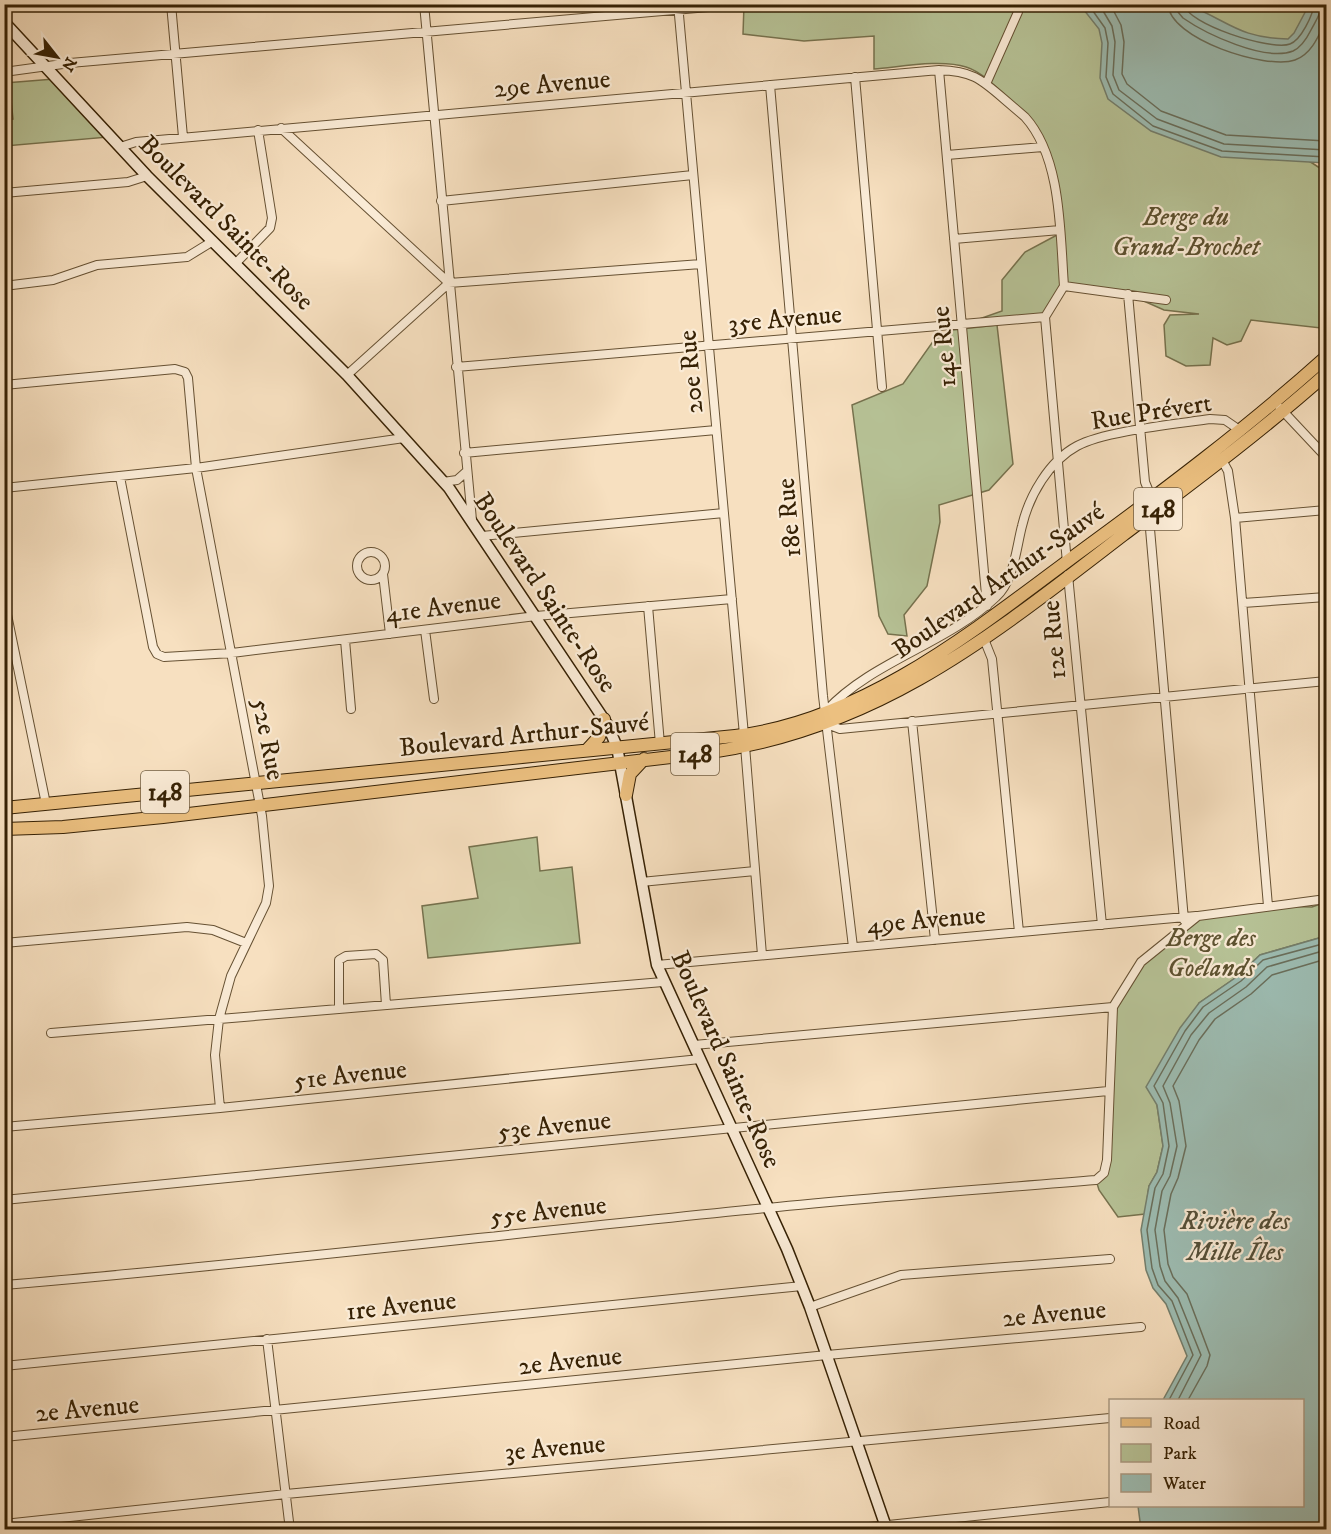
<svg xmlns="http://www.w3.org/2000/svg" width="1331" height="1534" viewBox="0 0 1331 1534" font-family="'IM FELL DW Pica',serif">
<rect width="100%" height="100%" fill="#f7e0c0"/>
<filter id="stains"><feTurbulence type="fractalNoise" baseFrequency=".00333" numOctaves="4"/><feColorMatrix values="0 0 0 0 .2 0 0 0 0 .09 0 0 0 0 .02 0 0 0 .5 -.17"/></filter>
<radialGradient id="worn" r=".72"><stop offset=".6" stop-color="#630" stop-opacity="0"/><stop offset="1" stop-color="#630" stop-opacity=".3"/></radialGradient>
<!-- green -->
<path fill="#b7c397" stroke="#76724e" stroke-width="1.5" d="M744 5H1326V163L1309 161 1326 172V311L1321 328 1251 320 1241 341 1227 345 1213 338 1210 365 1186 366 1166 356 1164 325 1170 315 1199 314 1164 310 1128 294 1064 286 1044 314 965 324 1002 311V280L1025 252 1057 235C1055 213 1057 186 1051 166 1041 137 996 76 966 67 941 59 900 67 874 69V36L804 41 743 34Z
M54 79 109 137 5 146V120L13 119 11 100H5V83Z
M997 325 1013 464 989 490 939 505 940 522 927 586 904 615 907 636 888 634 879 616 852 405 903 384 934 340 953 330Z
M537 837 540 871 572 867 580 943 428 958 422 906 478 898 469 847Z
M1326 902V936L1260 955 1238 976 1199 1003 1157 1105 1163 1146 1157 1172 1149 1186 1145 1214 1118 1217 1099 1190 1096 1180 1104 1173 1113 1007 1141 962 1198 916 1268 906 1312 907Z"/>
<!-- water -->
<path fill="#9dbdb3" stroke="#747f6d" stroke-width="1.5" d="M1080 5C1099 4 1175 0 1188 5 1229 21 1238 38 1288 39L1294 33 1309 5H1326V163L1221 157 1151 131 1108 99 1100 78 1102 43 1099 29Z
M1326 936V1529H1141L1138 1506H1302V1400H1163L1187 1356 1166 1304 1153 1288 1146 1270 1141 1230 1149 1186 1157 1172 1163 1146 1157 1105 1146 1087 1180 1028 1199 1003 1238 976 1260 955Z"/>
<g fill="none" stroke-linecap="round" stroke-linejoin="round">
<!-- shore -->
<path stroke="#6a6f5c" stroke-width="1.5" d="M1088 4 1105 28 1108 43 1106 77 1113 94 1153 126 1222 151 1326 157
M1099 4 1112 26 1115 42 1113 75 1119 90 1157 119 1224 144 1326 150
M1110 4 1121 25 1124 42 1122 74 1127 84 1161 111 1226 135 1326 141
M1168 4C1169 39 1266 70 1295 60 1312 54 1319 35 1326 20
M1177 4 1178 12 1183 18C1206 34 1265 62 1293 51 1302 47 1307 38 1311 30 1315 22 1321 14 1322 4
M1184 4C1186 24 1271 51 1290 44 1301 40 1313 15 1314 4
M1169 1400 1193 1355 1172 1301 1158 1285 1152 1268 1147 1230 1155 1188 1163 1174 1169 1146 1163 1103 1154 1086 1185 1031 1203 1007 1241 981 1263 960 1326 943
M1178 1400 1201 1355 1178 1298 1165 1281 1160 1266 1155 1230 1162 1191 1170 1176 1177 1146 1170 1103 1163 1086 1191 1035 1209 1013 1246 987 1267 967 1326 950
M1188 1400 1207 1366 1210 1355 1187 1294 1173 1277 1168 1264 1164 1230 1171 1194 1178 1178 1186 1146 1179 1101 1173 1086 1199 1040 1215 1019 1251 994 1272 975 1326 959"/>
<defs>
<path id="street" d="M171 4 183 137
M424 4 472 520
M678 4 744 735
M939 70 987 606
M4 72 70 63 720 6
M855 77 882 387
M986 84 1018 12V4
M770 85 823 696 853 947
M281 128 449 283
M120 147 136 142 939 70C971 71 980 78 1004 99 1011 105 1018 111 1025 117 1062 158 1060 234 1064 286
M947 155 1043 147
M4 193 128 182 147 176
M441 201 693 175
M954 239 1060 230
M236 263 270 228 272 218 258 130
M4 286 53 280 97 265 187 257 213 241
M1064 286 1166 300
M1128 294 1145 482 1152 499
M1045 317 1067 563
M1045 317 1064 286
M456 367 1045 317
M347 375 449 283 701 264
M4 385 175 369 185 372 188 378 196 468 262 816 269 886 266 903 231 976 219 1019 215 1055 220 1108
M1280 408 1326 457
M464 453 716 430
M1222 460 1228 471 1235 518 1268 906
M120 477 153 647 157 654 164 657 232 653 536 616 732 599
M443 482 457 480 466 472
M4 488 196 468 404 438
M1235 518 1326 510
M1144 519 1150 529 1184 920
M482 536 724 513
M357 566a14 14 0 1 1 28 0a14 14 0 1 1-28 0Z
M383 574 390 634
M1068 575 1102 925
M4 600 46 804
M1243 603 1326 597
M648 606 660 744
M425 630 434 699
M984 639 992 659 1019 932
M345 640 351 709
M827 710C871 662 948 643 996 597 1014 581 1016 549 1022 526 1029 496 1049 461 1077 446 1104 431 1177 424 1210 419L1225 420 1241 431
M912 721 935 940
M827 724 840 729 1326 681
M745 746 762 955
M641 882 755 871
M4 943 187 927 213 930 246 943
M657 965 1196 916
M339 1009V960L346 956 376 954 383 960 386 1005
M51 1033 663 982
M694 1045 1113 1007
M4 1127 220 1108 700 1059
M4 1200 1108 1091
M4 1285C259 1264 512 1233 767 1208 876 1197 986 1189 1096 1180L1104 1173 1107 1160 1113 1007 1141 962 1198 916 1326 899
M810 1307 901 1275 1110 1259
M267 1339 290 1530
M4 1366 802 1286
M4 1437 827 1355 1141 1327
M4 1524 286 1494 1110 1418
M840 1530 1110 1502"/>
<path id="secondary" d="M4 22 147 176 347 375 449 488 607 724 617 747 657 965 787 1249 810 1307 887 1530"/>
<path id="primary" d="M587 750 599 737 604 719
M626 795 630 774 644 759
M4 808 735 736C864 721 976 629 1077 554 1162 492 1247 428 1326 357
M4 829 63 827 163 817 705 753C878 729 990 637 1123 535 1192 483 1262 431 1326 374"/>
</defs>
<!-- street casing -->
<use href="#street" stroke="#665133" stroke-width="10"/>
<!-- secondary casing -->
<use href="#secondary" stroke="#362104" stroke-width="13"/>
<!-- primary casing -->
<use href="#primary" stroke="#362104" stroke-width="14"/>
<!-- street -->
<use href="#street" stroke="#faebd6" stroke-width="8"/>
<!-- secondary -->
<use href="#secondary" stroke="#faebd6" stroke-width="10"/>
<!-- primary -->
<use href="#primary" stroke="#ecc080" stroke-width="12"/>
</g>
<g text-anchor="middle" stroke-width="4.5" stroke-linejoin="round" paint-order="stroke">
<!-- shield labels -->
<g fill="#faebd6" stroke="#715e43" stroke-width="1.5">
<rect x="1134" y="488" width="48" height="42" rx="4.5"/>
<rect x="671" y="733" width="48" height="42" rx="4.5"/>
<rect x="141" y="771" width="48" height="42" rx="4.5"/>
</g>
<g font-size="24" font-weight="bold" fill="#362104">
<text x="1158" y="517">148</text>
<text x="695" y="762">148</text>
<text x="165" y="800">148</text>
</g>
<!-- street labels -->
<g font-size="26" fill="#362104" stroke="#faebd6">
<text transform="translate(552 83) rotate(-5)" y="9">29e Avenue</text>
<text transform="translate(227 222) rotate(45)" y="9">Boulevard Sainte-Rose</text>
<text transform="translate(785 318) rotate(-5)" y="9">35e Avenue</text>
<text transform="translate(943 347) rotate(-95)" y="9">14e Rue</text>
<text transform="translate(690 372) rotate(-95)" y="9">20e Rue</text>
<text transform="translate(1151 411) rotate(-9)" y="9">Rue Prévert</text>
<text transform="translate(788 518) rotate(-95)" y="9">18e Rue</text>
<text transform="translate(998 580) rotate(-35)" y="9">Boulevard Arthur-Sauvé</text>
<text transform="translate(546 592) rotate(56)" y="9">Boulevard Sainte-Rose</text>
<text transform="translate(443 606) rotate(-7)" y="9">41e Avenue</text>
<text transform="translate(1053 640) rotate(-95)" y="9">12e Rue</text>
<text transform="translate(524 734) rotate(-6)" y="9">Boulevard Arthur-Sauvé</text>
<text transform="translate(269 739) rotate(79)" y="9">52e Rue</text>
<text transform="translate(926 919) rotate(-5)" y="9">49e Avenue</text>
<text transform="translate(727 1059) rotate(66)" y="9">Boulevard Sainte-Rose</text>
<text transform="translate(350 1074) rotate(-6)" y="9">51e Avenue</text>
<text transform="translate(554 1125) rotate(-6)" y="9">53e Avenue</text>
<text transform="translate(548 1210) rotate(-6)" y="9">55e Avenue</text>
<text transform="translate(401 1305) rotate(-6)" y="9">1re Avenue</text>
<text transform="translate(1054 1313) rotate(-5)" y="9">2e Avenue</text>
<text transform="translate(570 1360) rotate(-6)" y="9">2e Avenue</text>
<text transform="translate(87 1408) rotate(-5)" y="9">2e Avenue</text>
<text transform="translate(555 1447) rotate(-5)" y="9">3e Avenue</text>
</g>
<!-- park labels -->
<g font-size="26" font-style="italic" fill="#5d5230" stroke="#faebd6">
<text x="1186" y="225">Berge du<tspan x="1186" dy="30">Grand-Brochet</tspan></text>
<text x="1211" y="946">Berge des<tspan x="1211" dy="30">Goélands</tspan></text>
</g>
<!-- water labels -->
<g font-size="27" font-style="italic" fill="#555039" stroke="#faebd6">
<text x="1235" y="1229">Rivière des<tspan x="1235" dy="31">Mille Îles</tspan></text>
</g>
</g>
<!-- margin -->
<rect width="1331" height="1534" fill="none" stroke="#f7e0c0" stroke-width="24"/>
<rect x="6" y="6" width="1319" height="1522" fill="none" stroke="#362104" stroke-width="3"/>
<rect x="12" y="12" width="1307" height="1510" fill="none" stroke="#362104" stroke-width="1.5"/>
<!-- legend -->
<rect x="1109" y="1399" width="195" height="108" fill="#faebd6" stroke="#ac9a82" stroke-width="1.5"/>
<rect x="1121" y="1418" width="30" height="9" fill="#ecc080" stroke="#ac9a82" stroke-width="1.5"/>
<text x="1163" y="1429" font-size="18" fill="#362104">Road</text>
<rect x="1121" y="1444" width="30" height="18" fill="#b7c397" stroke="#ac9a82" stroke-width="1.5"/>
<text x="1163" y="1459" font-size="18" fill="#362104">Park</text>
<rect x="1121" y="1474" width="30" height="18" fill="#9dbdb3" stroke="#ac9a82" stroke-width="1.5"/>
<text x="1163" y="1489" font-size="18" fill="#362104">Water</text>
<!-- north arrow -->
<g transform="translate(57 57) rotate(121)" stroke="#faebd6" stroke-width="4.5" paint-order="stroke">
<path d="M0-4.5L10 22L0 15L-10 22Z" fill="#362104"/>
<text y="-9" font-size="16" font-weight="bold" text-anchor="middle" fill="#362104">N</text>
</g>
<rect width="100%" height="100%" filter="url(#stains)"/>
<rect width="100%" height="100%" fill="url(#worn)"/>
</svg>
